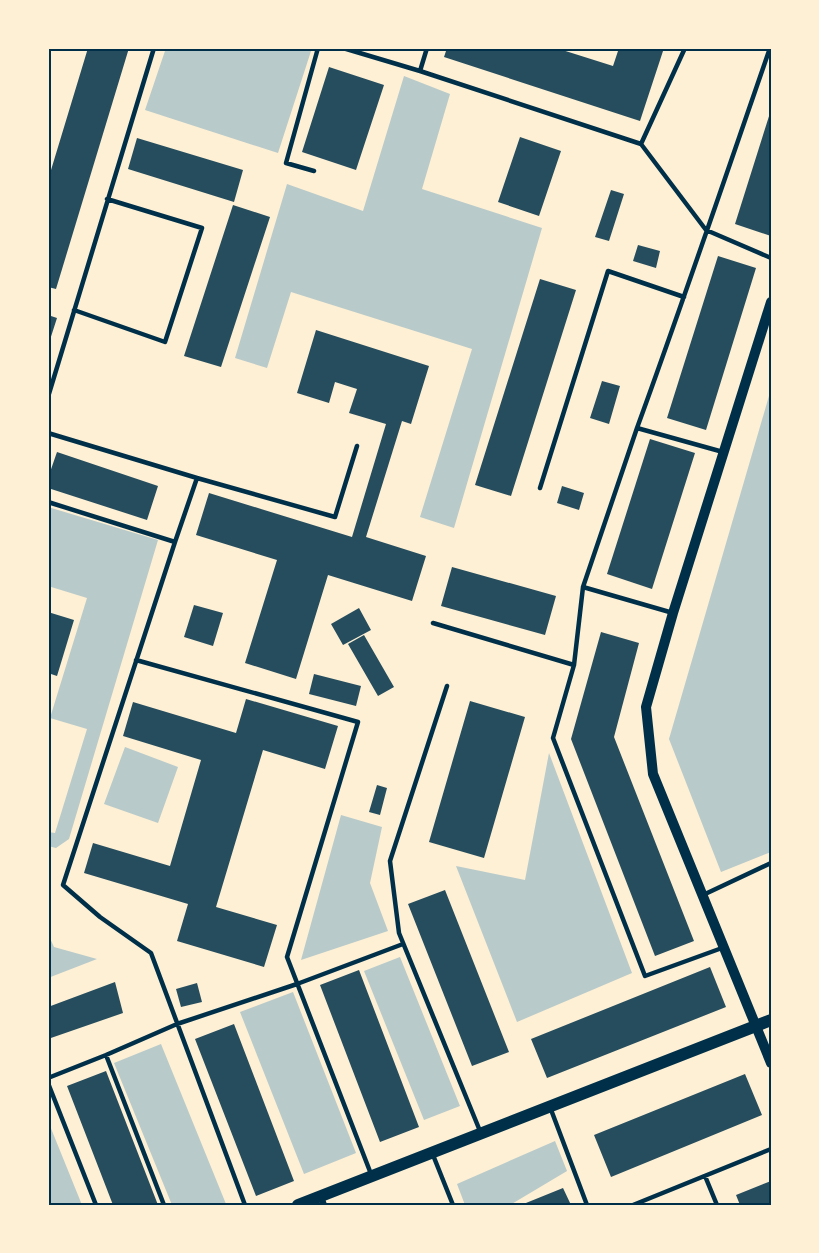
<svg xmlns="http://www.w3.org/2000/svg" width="819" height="1253" viewBox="0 0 819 1253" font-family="'Work Sans',sans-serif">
<rect width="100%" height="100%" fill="#fdf0d5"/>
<!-- green -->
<path fill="#b9caca" d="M166 48H312L278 153 145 110Z
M404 76 450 94 422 189 542 228 454 528 420 517 472 349 291 292 267 368 235 358 287 184 363 211Z
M771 389V852L721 872 669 739Z
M48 507 158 540 69 839 56 848 48 846V832L55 833 87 729 50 718 87 598 48 586Z
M125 747 178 767 158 823 104 804Z
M549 753 632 973 517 1022 456 866 525 880Z
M341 815 382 827 370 883 388 931 301 960Z
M48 934 54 947 97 959 48 978Z
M400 957 460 1106 424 1120 364 971Z
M293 992 356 1153 304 1174 240 1012Z
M161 1044 226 1204 223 1205H172L114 1063Z
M48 1121 82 1205H48Z
M555 1141 567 1171 510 1205H465L457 1184Z"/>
<!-- building -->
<path fill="#264d5e" d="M88 48H129L56 289 48 287V180Z
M447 48H556L613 66 619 48H664L640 121 444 57Z
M329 67 384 85 356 170 302 152Z
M770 113H771V236L735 224Z
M520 137 561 151 539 216 498 202Z
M137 138 243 170 234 202 128 169Z
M611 190 624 194 609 241 595 237Z
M233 205 270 217 221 367 184 356Z
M638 245 660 251 656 268 633 261Z
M718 256 756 268 706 430 667 418Z
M540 279 576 290 511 496 475 485Z
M48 315 57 318 48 346Z
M316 330 429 366 411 424 402 421 366 537 426 556 412 601 328 575 296 679 245 663 277 560 196 535 209 493 352 537 386 424 349 413 357 389 335 382 329 403 297 393Z
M602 381 620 386 609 424 590 418Z
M650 439 695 453 652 589 607 574Z
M57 452 158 486 147 520 48 488V478Z
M562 486 584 493 579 510 557 503Z
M452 567 556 596 545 635 441 606Z
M194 605 223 613 213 646 184 637Z
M359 608 371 630 343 645 331 624Z
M48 612 74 620 57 676 48 673Z
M601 632 639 643 614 737 694 941 655 956 571 739Z
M364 635 394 687 378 696 348 644Z
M314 674 361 686 356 706 309 694Z
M246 699 338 726 325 769 263 750 216 907 277 925 264 967 177 941 188 904 84 873 93 843 170 866 201 760 123 736 133 702 236 733Z
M470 701 525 717 484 858 429 842Z
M377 785 387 788 380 815 369 812Z
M445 890 509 1052 472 1066 408 904Z
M710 967 726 1007 547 1078 531 1039Z
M359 970 419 1127 380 1142 320 985Z
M115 982 123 1013 48 1039V1007Z
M197 983 202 1002 181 1007 176 989Z
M234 1024 294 1181 256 1196 195 1039Z
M106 1071 158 1205H113L67 1086Z
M745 1074 762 1115 611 1177 594 1135Z
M771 1181V1205H740L736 1195Z
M563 1188 571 1205H521Z"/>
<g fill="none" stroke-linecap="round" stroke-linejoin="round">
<!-- service -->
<path stroke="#003049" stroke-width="4.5" d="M343 48 420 71
M427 48 420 71 641 144 685 48
M641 144 706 230 771 258
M314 171 286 163 318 48
M74 310 165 342 202 228 107 199
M48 397 154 48
M48 433 197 478 335 517 357 446
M723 452 637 428C683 302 726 175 770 48
M540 488 608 271 684 297
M48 502 175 542 197 478
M175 542 63 885 100 917 151 953 245 1205
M583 587 637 428
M673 613 583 587 574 665 553 738 645 976 722 948
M433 623 574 665
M136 660 358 722 287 957 371 1174
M447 686 390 861 399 933 480 1131
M703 895 771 863
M106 1055 164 1205
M48 1078 106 1055 177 1024 297 984 403 944
M48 1083 96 1205
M550 1107 587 1205
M433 1155 453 1205
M705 1176 717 1205
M633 1205 771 1149"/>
<!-- minor -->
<path stroke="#003049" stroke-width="6" d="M321 1196 324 1205"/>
<!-- tertiary -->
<path stroke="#003049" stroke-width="10" d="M771 302 673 613 646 707 653 774 771 1063"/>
<!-- secondary -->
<path stroke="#003049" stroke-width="12" d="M298 1205 771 1020"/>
</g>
<!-- border -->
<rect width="819" height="1253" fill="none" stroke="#fdf0d5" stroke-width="99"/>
<rect x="50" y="50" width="720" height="1154" fill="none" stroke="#003049" stroke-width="2"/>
</svg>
